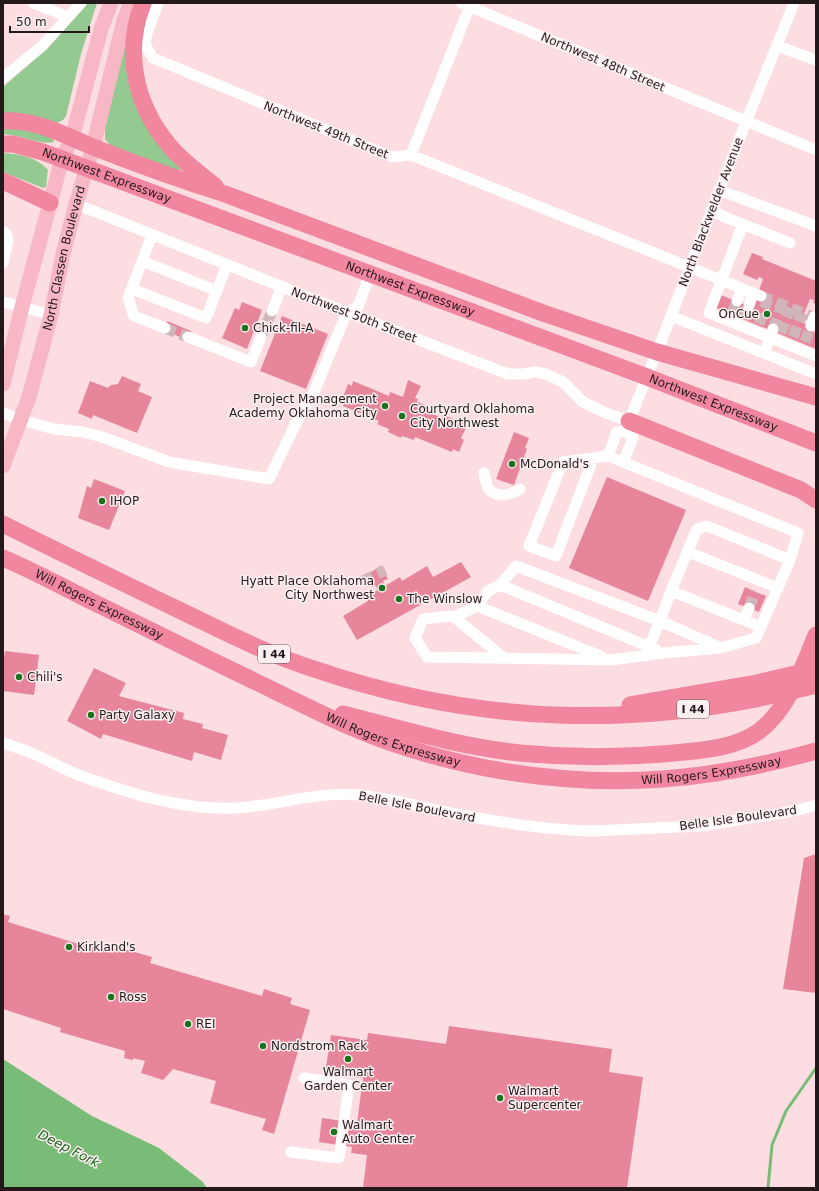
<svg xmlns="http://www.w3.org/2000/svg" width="819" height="1191" viewBox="0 0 819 1191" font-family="'DejaVu Sans',sans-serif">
<rect width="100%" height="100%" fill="#fbdde2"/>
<!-- green -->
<path fill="#94c992" d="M88 3H97L81 54 66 116 63 120 55 124 3 115V87L48 48Z
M123 47H127L182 168 179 172 112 147 105 139V130Z
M3 126 52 136 54 142C44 146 17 134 3 134Z
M3 153C19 154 37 157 48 170L46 187 43 188 3 172Z"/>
<!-- water -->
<path fill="#79bc77" d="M3 1059 92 1116 159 1148 203 1182 207 1188H3Z"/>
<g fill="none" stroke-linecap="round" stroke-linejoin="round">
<!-- stream -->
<path stroke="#79bc77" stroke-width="3" d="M768 1188 772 1145 786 1111 816 1068"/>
</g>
<!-- building -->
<path fill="#e7869b" d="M752 253 763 257 762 259 816 281V304L813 303 814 300 810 299 802 319 808 329 816 333V349L716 308 721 295 743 304 756 299 763 279 759 277 757 280 743 274Z
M242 302 262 310 247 349 222 338 235 308 239 310Z
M282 316 328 334 306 389 260 371Z
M167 321 191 331 187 340 164 330Z
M122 376 141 384 138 391 152 397 137 433 93 415 92 419 78 413 90 381 108 388 111 385 118 384Z
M408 380 421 386 415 398 418 399 417 402 428 406 426 411 442 418 443 415 464 423 462 426 466 428 461 438 464 440 459 452 453 449 452 452 415 437 414 440 402 436 401 438 388 432 389 429 377 424 379 421 343 406 345 402 342 400 348 384 352 386 353 381 389 396 390 392 403 397Z
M514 432 529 438 525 448 527 449 514 485 496 479Z
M607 477 686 510 648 601 569 568Z
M94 479 125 491 109 530 78 518 87 486 91 488Z
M461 562 471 577 357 640 343 616 368 601 366 597 378 590 375 585 372 587 364 576 381 566 388 579 383 581 385 586 400 577 402 581 427 566 433 577Z
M745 587 766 596 759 612 738 604Z
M5 651 39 655 34 695 3 691V663Z
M94 668 126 683 119 696 184 713 183 719 203 724 202 728 228 735 221 760 194 752 192 761 103 734 101 739 67 721Z
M816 854V993L783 989 804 858Z
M3 914 10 916 8 922 85 946 108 952 110 945 152 957 150 963 262 996 264 989 292 998 290 1004 310 1010 274 1134 262 1130 266 1119 210 1103 216 1081 173 1069 163 1080 141 1073 145 1061 133 1058V1060L124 1058 125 1051 60 1032 61 1028 3 1009V985L4 981 3 980Z
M449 1026 612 1049 609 1072 643 1077 627 1188H363L367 1155 351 1153 352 1147 319 1142 322 1118 357 1123 363 1078 325 1073 331 1035 367 1040 368 1033 446 1044Z"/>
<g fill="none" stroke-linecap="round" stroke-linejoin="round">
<!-- minor-tunnel -->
<path stroke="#d0b6ba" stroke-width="11" stroke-dasharray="11 5.5" stroke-linecap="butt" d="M761 296 810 316
M732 314 737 301
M744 318 749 306
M759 324 768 299
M165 328 188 337
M773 329 782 305
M781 333 791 308
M261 337 272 311
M793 337 802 313
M805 342 811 326
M363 581 385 570
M749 608 755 592"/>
<!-- minor -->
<path stroke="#fff" stroke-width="11" d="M33 3 68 17
M158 3 147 33 145 45 153 58 392 157 411 155 761 296
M461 3 816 150
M777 46 816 60
M3 78 41 47 81 3
M411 155 471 3
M719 190 816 226
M76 204 315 300 508 374H524L535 372 546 374 563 382 583 402 606 413 629 421
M711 210 727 218 790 243
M743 224 709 313 816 356
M3 232 6 233 8 240 3 263
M152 235 128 298 134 316 165 328
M142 261 217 291
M132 289 206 318 227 265
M737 301 742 289
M3 302 51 315
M749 306 753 293
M272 311 282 286
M671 316 816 374
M811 326 814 317
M188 337 251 362 261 337
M764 353 773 329
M3 413 21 420 54 429 83 432 102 437 169 462 269 479 299 417 312 397 347 312 358 307 370 274
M625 431 657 352 746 122 794 3
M608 456 617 432 625 431 633 438 623 462
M484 473C485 477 486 484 488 488 496 499 511 495 520 489
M688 552 778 588
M500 585 657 650
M671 591 660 621 719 647
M477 606 454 617 504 658
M449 616 423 619 415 638 427 657 611 660 664 653 720 648 756 638 790 560 798 533 608 456 563 462 529 546 556 556 593 459
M744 620 749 608
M761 627 671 591 697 529 707 526 790 560
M603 657 477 606 488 591 500 585 516 566 660 621 649 647
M3 743C12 746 22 749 32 753 50 761 68 772 87 778 134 795 184 810 235 808 276 806 317 791 359 795 390 798 420 807 451 813 497 822 545 830 592 831L700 826 777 814 802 809 816 805
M291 1152 339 1158 349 1085 304 1078"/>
<!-- major -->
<g stroke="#f7b7c5" stroke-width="15">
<path d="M3 384 22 307 62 159 72 138 101 29 111 3"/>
<path id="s1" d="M3 466 29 397 51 315 63 254 76 204 93 147 124 20 131 3"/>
</g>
<!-- highway -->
<g stroke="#f1879e" stroke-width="17">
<path d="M143 3C122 56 137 112 176 153 188 165 202 176 215 186"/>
<path d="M3 121C35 119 64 135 93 147 136 164 180 180 225 194L543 313 657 352 816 397"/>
<path id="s2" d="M3 144H13L43 152 647 377 816 443"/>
<path d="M3 181 50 203"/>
<path d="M629 421 801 490 816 500"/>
<path d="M3 524C61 553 119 581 177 609 221 630 266 654 314 669 481 726 645 730 816 685"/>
<path id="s3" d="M3 558C34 571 63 587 93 602 144 627 196 653 248 678 281 694 313 710 346 725 442 767 558 787 663 779 715 775 766 765 816 751"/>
<path d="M630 705 752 684 816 669"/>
<path d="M343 714C402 729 460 747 520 753 571 758 623 758 674 753 702 750 733 749 758 732 788 710 802 669 816 635"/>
</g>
</g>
<!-- markers -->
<g fill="#1a721d" stroke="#fceff1" stroke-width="1.5">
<circle cx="767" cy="314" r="4"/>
<circle cx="245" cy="328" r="4"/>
<circle cx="385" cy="406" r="4"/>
<circle cx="402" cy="416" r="4"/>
<circle cx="512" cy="464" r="4"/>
<circle cx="102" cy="501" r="4"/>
<circle cx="382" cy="588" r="4"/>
<circle cx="399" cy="599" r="4"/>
<circle cx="19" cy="677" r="4"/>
<circle cx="91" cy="715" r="4"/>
<circle cx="69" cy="947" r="4"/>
<circle cx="111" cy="997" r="4"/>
<circle cx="188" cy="1024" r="4"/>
<circle cx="263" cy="1046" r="4"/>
<circle cx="348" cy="1059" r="4"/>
<circle cx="500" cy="1098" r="4"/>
<circle cx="334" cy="1132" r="4"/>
</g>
<g text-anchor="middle" stroke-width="3" stroke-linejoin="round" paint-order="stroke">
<!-- shield labels -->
<g fill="#fceff1" stroke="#64595b" stroke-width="1">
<rect x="258" y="645" width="32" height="18" rx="3"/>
<rect x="677" y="700" width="32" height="18" rx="3"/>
</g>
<g font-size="11" font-weight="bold" fill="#23191b">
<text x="274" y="658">I 44</text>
<text x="693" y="713">I 44</text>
</g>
<!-- street labels -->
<g font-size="12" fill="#23191b" stroke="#fceff1">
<text transform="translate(603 62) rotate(23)" y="4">Northwest 48th Street</text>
<text transform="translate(326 130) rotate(22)" y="4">Northwest 49th Street</text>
<text dy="4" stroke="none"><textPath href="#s2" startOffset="109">Northwest Expressway</textPath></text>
<text transform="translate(711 212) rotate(-69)" y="4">North Blackwelder Avenue</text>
<text dy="4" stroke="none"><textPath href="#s1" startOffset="217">North Classen Boulevard</textPath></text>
<text dy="4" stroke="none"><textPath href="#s2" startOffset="433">Northwest Expressway</textPath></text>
<text transform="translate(354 315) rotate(21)" y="4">Northwest 50th Street</text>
<text dy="4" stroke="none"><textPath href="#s2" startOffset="757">Northwest Expressway</textPath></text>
<text dy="4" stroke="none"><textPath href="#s3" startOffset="107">Will Rogers Expressway</textPath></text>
<text dy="4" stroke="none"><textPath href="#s3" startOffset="431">Will Rogers Expressway</textPath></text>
<text dy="4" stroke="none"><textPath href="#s3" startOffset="755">Will Rogers Expressway</textPath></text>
<text transform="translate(417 807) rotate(11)" y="4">Belle Isle Boulevard</text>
<text transform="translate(738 818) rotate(-8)" y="4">Belle Isle Boulevard</text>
</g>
<!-- poi labels -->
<g font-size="12" fill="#23191b" stroke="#fceff1" text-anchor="start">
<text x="759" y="318" text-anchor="end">OnCue</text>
<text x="253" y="332">Chick-fil-A</text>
<text x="377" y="403" text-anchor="end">Project Management<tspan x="377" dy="14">Academy Oklahoma City</tspan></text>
<text x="410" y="413">Courtyard Oklahoma<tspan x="410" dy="14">City Northwest</tspan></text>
<text x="520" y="468">McDonald's</text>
<text x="110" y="505">IHOP</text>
<text x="374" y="585" text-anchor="end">Hyatt Place Oklahoma<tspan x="374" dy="14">City Northwest</tspan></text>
<text x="407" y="603">The Winslow</text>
<text x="27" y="681">Chili's</text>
<text x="99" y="719">Party Galaxy</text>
<text x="77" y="951">Kirkland's</text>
<text x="119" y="1001">Ross</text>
<text x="196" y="1028">REI</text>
<text x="271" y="1050">Nordstrom Rack</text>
<text x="348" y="1076" text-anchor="middle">Walmart<tspan x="348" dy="14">Garden Center</tspan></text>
<text x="508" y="1095">Walmart<tspan x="508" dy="14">Supercenter</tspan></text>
<text x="342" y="1129">Walmart<tspan x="342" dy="14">Auto Center</tspan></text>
</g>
<!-- water labels -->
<g font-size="13" font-style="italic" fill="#1f6220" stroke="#fceff1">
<text transform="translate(69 1148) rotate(27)" y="5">Deep Fork</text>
</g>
</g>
<!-- border -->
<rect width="819" height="1191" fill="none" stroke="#23191b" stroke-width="8"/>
<!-- scale -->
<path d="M10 26v6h79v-6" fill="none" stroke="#23191b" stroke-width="2"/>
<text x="16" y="26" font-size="12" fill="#23191b" stroke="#fceff1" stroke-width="3" paint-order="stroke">50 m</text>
</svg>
